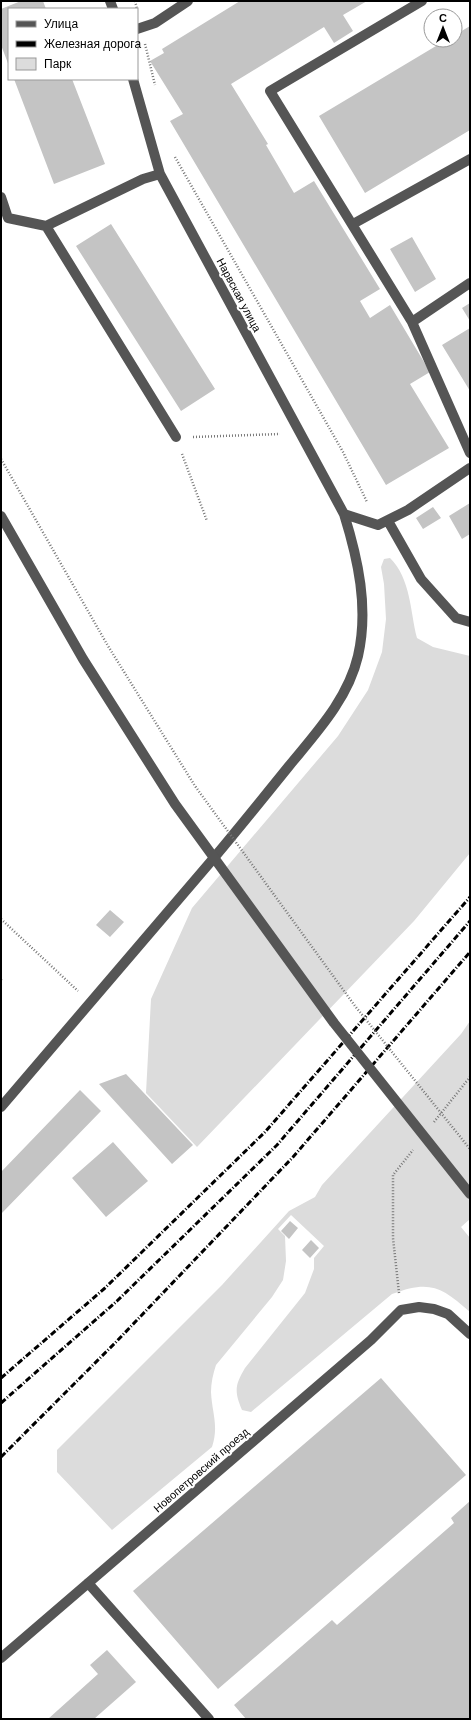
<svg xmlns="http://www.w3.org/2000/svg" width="471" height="1720" viewBox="0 0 471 1720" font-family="Helvetica,sans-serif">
<rect width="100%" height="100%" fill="#fff"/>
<!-- green -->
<path fill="#dcdcdc" d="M390 558C411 579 410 611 417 638L433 647 470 656V853L414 921 197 1147 146 1093 151 999 192 908 338 736 368 690 382 652 386 619 384 584 381 567 384 559Z
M470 1021V1219L461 1227 470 1238V1312C441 1286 429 1280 392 1294L251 1412 242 1410C234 1391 235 1385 245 1368L305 1293 314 1269V1258L324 1246 291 1215 278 1229 285 1236 286 1261 283 1280 272 1297 216 1365C213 1374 211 1383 211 1392 212 1413 219 1426 212 1447L112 1530 57 1472V1450L222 1285 289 1211 315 1197 322 1185 461 1034Z"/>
<!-- building -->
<path fill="#c4c4c4" d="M21 1H43L46 9H9V66L1 45V9Z
M240 1H367L343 15 353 31 334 43 324 27 231 84 268 144 266 145 294 193 314 181 380 289 360 301 370 318 390 305 430 372 410 384 449 448 386 485 170 121 183 114 150 61 164 53 162 49Z
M470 26V130L365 193 319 116 446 40H455V35Z
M14 79H72L105 164 54 184Z
M111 224 215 389 181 411 76 246Z
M412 237 436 279 415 292 390 249Z
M470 303V321L462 308Z
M470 328V391L442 345Z
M470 503V534L462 539 449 516Z
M433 507 441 518 423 529 416 518Z
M110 910 124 922 110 937 96 925Z
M126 1074 193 1145 172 1164 99 1084Z
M80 1090 101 1111 1 1214V1172Z
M113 1142 148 1181 106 1217 72 1178Z
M290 1221 298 1228 289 1239 281 1231Z
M311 1240 319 1248 310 1258 302 1250Z
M381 1378 466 1475 218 1689 133 1591Z
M470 1501V1719H246L234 1705 332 1620 337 1625 454 1523 451 1518Z
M107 1650 136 1682 94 1719H48L98 1674 90 1665Z"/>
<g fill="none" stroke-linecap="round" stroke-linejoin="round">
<!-- path -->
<path stroke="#777" stroke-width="2.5" stroke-dasharray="1 2" stroke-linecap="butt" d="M135 1 137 9
M145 44 155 85
M175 157 343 452 367 502
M193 437 280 434
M182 454 207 521
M1 919 78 991
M1 980 2 981
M434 1122 470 1077
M399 1293 393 1238V1175L413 1150"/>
<!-- minor -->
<path stroke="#555" stroke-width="10" d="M110 1 113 9
M422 1 270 91 412 322 470 453
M137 29 155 23 188 1
M160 174 143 179 46 226 176 437
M1 197 8 218 46 226
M353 224 470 159
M412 322 470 283
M344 514 378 525 408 510 470 468
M388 521 421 579 456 618 470 622
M1 1107C72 1024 142 941 213 859 239 828 264 797 289 766 316 733 348 699 358 656 369 608 358 559 344 514L160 174 133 79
M88 1583 209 1719
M1 1658 371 1340 401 1310 419 1307 434 1309 448 1314 470 1334"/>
<!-- rail -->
<path stroke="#000" stroke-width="3" stroke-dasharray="6 2 1 2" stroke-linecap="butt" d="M1 1378 105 1288 265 1132 470 897
M1 1403 117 1301 277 1145 470 921
M1 1457 116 1342 293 1157 470 952"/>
<!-- path-bridge -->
<path stroke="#777" stroke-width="2.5" stroke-dasharray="1 2" stroke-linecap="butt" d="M1 459 108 646 195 786 355 1006 470 1149"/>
<!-- minor-bridge -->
<path stroke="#555" stroke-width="10" d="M1 516 83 659 175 804 334 1023 470 1194"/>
</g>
<g text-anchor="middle" stroke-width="4" stroke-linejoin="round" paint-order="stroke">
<!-- street labels -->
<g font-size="11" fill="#000" stroke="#fff">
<text transform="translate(239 295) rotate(62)" y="4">Нарвская улица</text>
<text transform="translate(201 1470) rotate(-41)" y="4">Новопетровский проезд</text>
</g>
</g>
<!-- border -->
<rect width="471" height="1720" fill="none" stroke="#000000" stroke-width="4"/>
<!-- legend -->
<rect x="8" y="8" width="130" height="72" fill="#ffffff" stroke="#999999"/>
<rect x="16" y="21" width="20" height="6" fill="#555555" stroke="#999999"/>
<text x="44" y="28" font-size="12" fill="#000000">Улица</text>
<rect x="16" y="41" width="20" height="6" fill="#000000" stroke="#999999"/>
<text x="44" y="48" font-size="12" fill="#000000">Железная дорога</text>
<rect x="16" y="58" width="20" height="12" fill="#dcdcdc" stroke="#999999"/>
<text x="44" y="68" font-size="12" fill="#000000">Парк</text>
<!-- north arrow -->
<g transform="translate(443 28)"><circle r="19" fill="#ffffff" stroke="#999999"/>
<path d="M0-3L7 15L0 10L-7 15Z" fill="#000000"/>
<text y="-6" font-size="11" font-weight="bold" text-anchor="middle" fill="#000000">С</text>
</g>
</svg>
